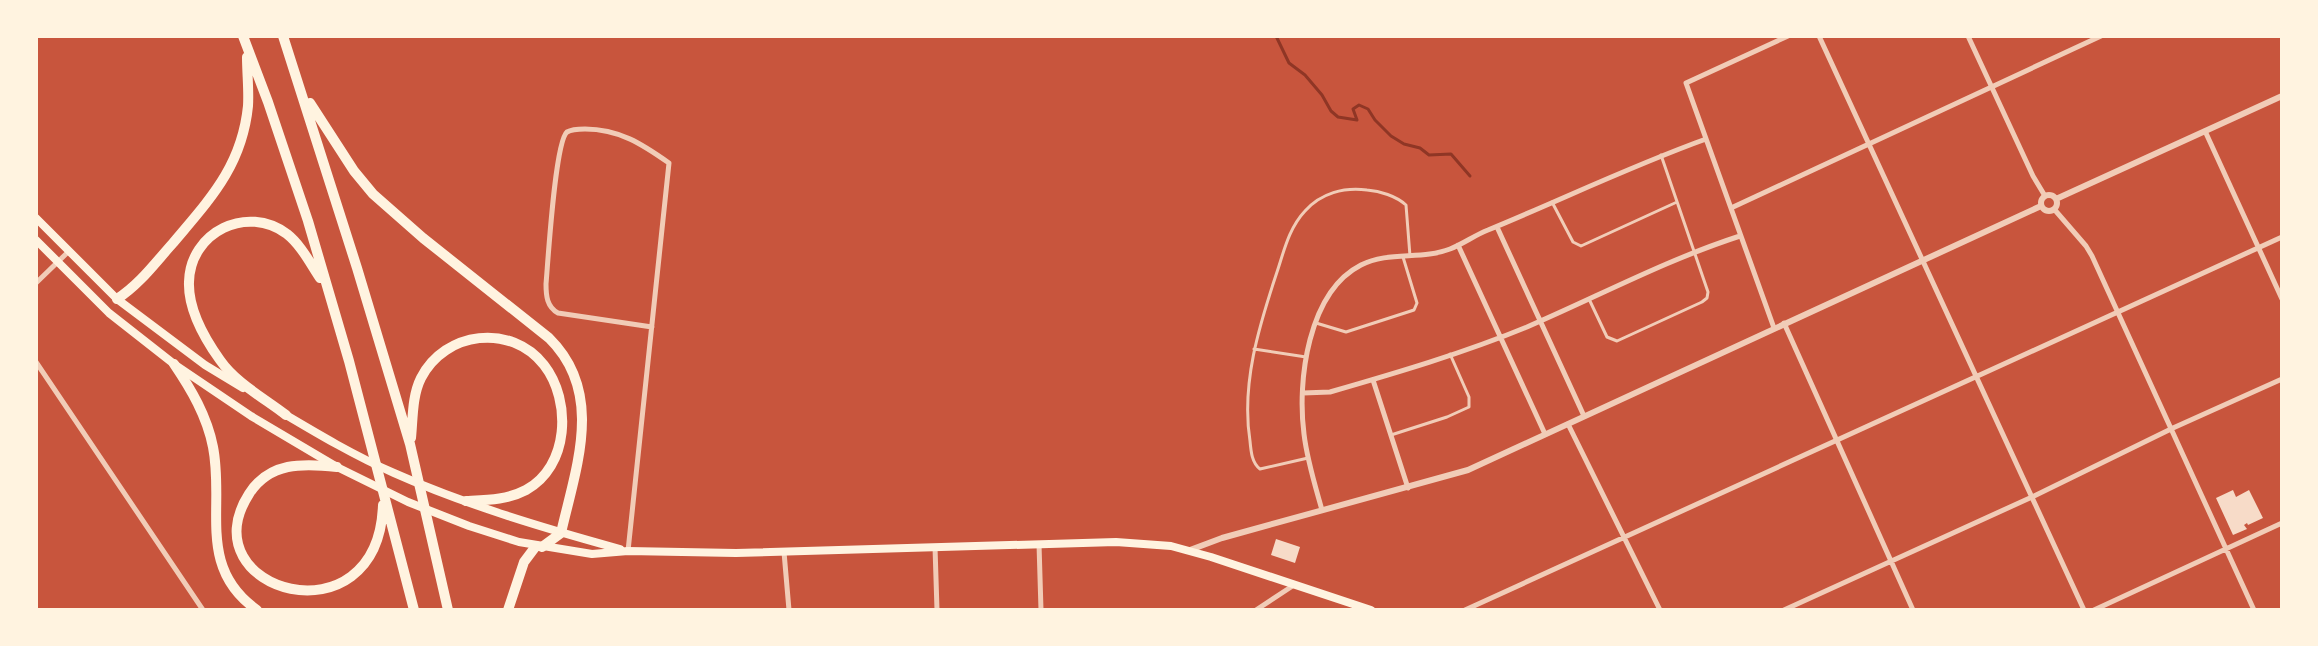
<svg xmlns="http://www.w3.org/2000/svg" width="2318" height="646" viewBox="0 0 2318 646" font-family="'Titillium Web',sans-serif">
<rect width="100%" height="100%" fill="#c8553d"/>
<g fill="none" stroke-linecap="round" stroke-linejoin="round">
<!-- stream -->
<path stroke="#8f3625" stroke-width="3" d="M1276 36 1289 63 1305 75 1322 95 1331 111 1338 117 1357 120 1353 109 1359 105 1368 109 1375 120 1391 136 1404 144 1420 148 1429 155 1451 154 1470 176"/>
</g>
<!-- building -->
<path fill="#f7dbc8" d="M2233 490 2236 497 2249 490 2263 518 2248 525 2247 523 2244 525 2247 529 2233 535 2216 498Z
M1276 539 1300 547 1295 563 1271 555Z"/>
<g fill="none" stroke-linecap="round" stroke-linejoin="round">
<!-- service -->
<path stroke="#f1ccb7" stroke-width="3" d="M1552 202 1573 242 1581 246 1677 202
M1589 299 1607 337 1617 341 1702 302 1707 298 1708 292 1661 155
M1316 323 1346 332 1414 310 1417 303 1403 257
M1254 349 1306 357
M1391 435 1447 417 1469 407V397L1450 354
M1308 458 1260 469C1252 463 1251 452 1250 441 1241 384 1259 326 1277 272 1284 251 1289 228 1305 211 1321 193 1344 187 1367 190 1380 191 1396 196 1406 205L1410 256"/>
<!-- minor -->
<path stroke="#f1ccb7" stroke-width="5" d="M1819 36 2084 610
M1968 36 2033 176 2045 196
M2205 131 2282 299
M1731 208 2101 36
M2054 209 2086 246 2092 256 2254 610
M1497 227 1584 416
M1458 245 1545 434
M36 283 68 252
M1784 323 1913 610
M1774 328 1686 83 1788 36
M36 362 203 610
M1373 380 1408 488
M1303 393 1330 392C1396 373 1464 353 1527 327 1599 296 1666 260 1740 236
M1568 424 1660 610
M1322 510C1315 485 1307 460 1304 434 1297 381 1308 292 1361 265 1388 251 1422 260 1450 249 1463 244 1475 235 1488 230 1561 200 1631 166 1706 139
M1039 544 1041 610
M935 547 937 610
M628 551 669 163C642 144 619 129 585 129 579 129 572 129 567 132 555 142 548 262 546 284 546 296 547 307 558 313L652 327
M784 552 789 610
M1256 610 1294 585
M1465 610 2282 237
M1784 610 2032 497 2173 428 2282 379
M2094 610 2282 523"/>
<!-- tertiary -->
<path stroke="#f1ccb7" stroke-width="6" d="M2041 203a8 8 0 1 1 16 0a8 8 0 1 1-16 0Z
M2056 199 2282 96
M1190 550 1222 538 1468 470 2041 206"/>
<!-- primary -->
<path stroke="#fff3e0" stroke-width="8" d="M36 218 117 299 205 365 243 388
M36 240 109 313 174 364 251 416 337 467 408 502 469 526 519 542 592 554 628 551 736 553 1116 542 1171 546 1211 557 1371 610
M281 412C318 434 355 456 394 473 466 505 544 528 620 549"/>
<!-- motorway -->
<path stroke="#fff3e0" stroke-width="10" d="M243 36 268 102 308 221 349 361 414 610
M283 36 357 268 410 444 448 610
M310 103 354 171 373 194 423 238 549 338C605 393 576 467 561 533L542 547
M117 299C140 284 155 263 173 243 210 199 242 166 248 106 249 90 247 73 247 57
M174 364C191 389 207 416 213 447 225 507 196 567 257 610
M286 415C264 398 236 383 220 360 205 339 188 309 189 282 190 232 247 204 287 234 301 245 310 263 320 278
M411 438C413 418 412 396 421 378 445 331 511 323 544 365 572 401 569 467 526 490 507 500 487 500 466 501
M337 467C303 463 269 462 249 494 187 591 378 646 383 505
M508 610 524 562 536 546"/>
</g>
<!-- border -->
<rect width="2318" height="646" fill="none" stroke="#fff3e0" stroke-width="76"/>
</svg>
